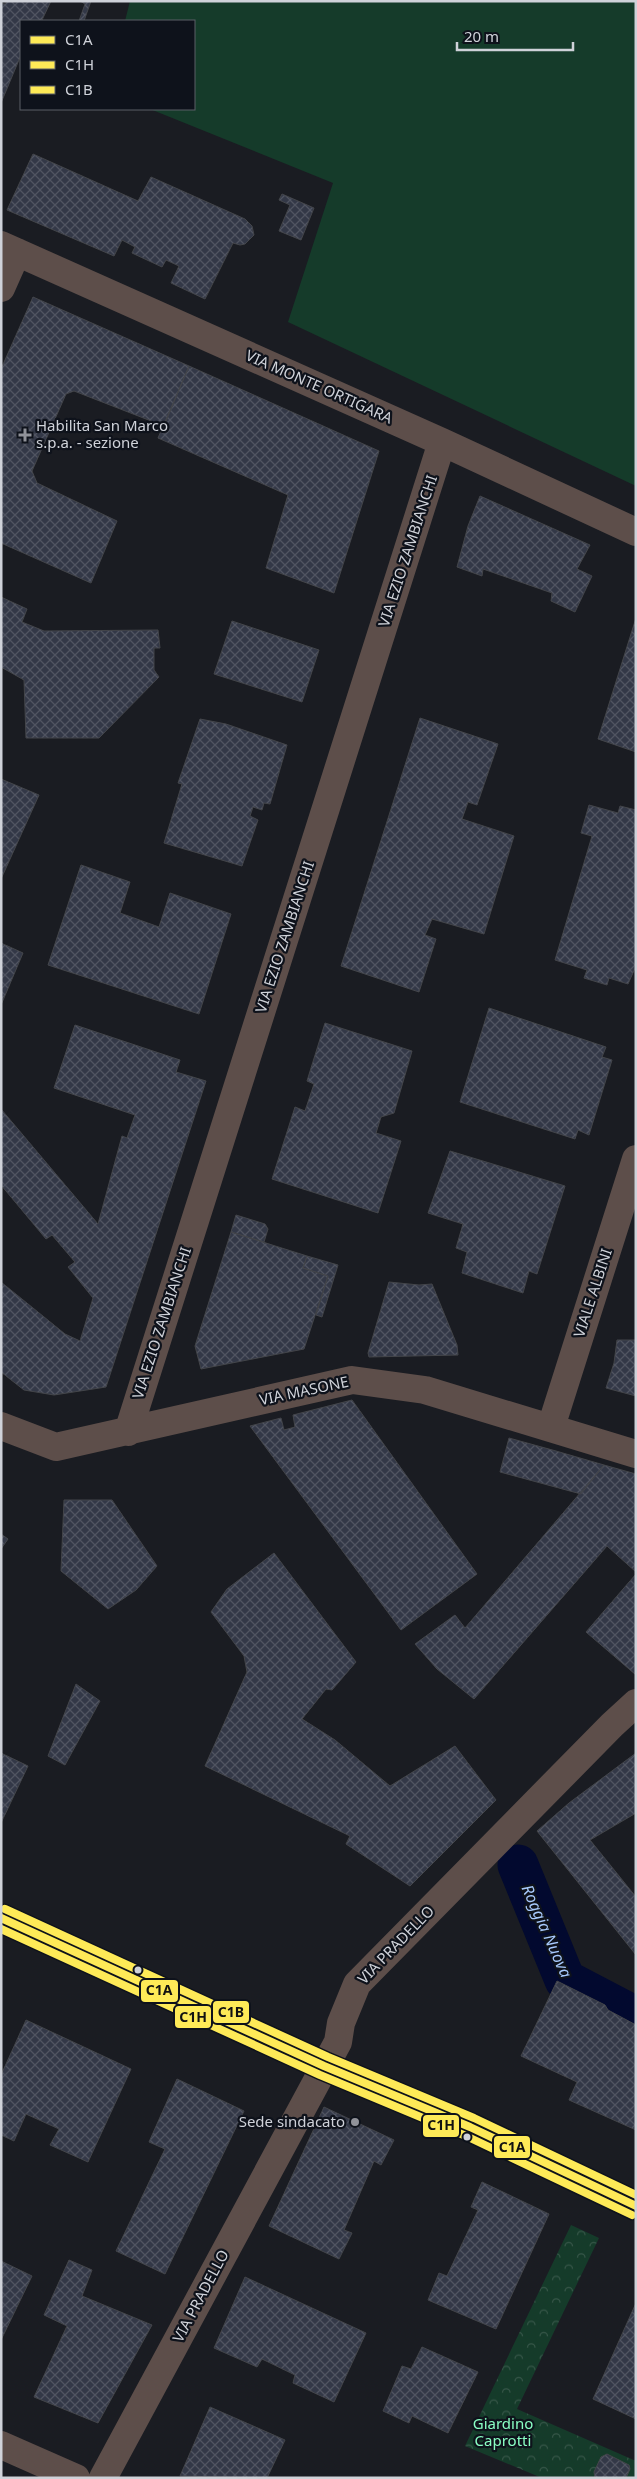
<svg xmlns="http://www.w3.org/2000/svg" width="637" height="2479" viewBox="0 0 637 2479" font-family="'Noto Sans',sans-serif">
<defs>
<pattern id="park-crowns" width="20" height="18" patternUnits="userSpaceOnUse" patternTransform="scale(1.25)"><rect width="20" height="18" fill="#153b2a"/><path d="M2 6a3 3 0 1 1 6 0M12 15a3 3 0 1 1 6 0" fill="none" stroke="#365648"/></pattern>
<pattern id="building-cross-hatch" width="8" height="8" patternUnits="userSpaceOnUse" patternTransform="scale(1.25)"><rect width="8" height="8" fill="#333847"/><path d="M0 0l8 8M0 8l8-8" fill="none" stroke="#505461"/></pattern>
</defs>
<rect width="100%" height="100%" fill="#1a1c22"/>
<!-- park -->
<path fill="url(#park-crowns)" d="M571 2225 599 2238 517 2409 636 2461V2478H542L465 2446Z"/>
<!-- garden -->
<path fill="#153b2a" d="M130 1H636V486L288 322 333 183 150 109H194V21H125Z"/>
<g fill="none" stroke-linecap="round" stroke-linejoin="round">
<!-- canal -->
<path stroke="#02092f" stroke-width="41" d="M518 1865 565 1980 636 2017"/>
</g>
<!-- building -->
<path fill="url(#building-cross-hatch)" stroke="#43454a" d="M7 1H51L42 20 45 21H21V55L1 103V3L5 4Z
M80 1H91L84 21H79L85 4Z
M33 154 138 201 151 177 245 219 252 226 254 235 245 244 240 245 233 243 205 299 171 283 179 266 166 260 162 267 132 253 135 247 122 240 114 256 7 210Z
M282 194 314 208 301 240 279 231 290 205 279 200Z
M33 297 189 366 164 426 74 391 66 394 32 471 37 483 117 521 91 583 1 543V369Z
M189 366 379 451 334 593 266 568 288 495 158 438Z
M480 496 590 545 577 569 592 576 575 612 551 601 552 593 483 569 482 576 457 567 468 526Z
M1 597 27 609 22 622 44 631 158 630 160 648H154V670L159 677 99 738H26L24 680 1 667Z
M636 618V752L598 739Z
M232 621 319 650 302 702 214 674Z
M420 718 498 744 477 805 468 802 462 819 514 836 484 934 432 919 425 935 436 939 419 992 341 966Z
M200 719 226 724 287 745 270 804 264 803 262 810 253 807 250 816 258 820 242 866 164 843 182 784 178 783Z
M1 779 39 795 1 879Z
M589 805 618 813 620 806 636 810V966L628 984 609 978 607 985 584 978 587 970 555 960 592 836 581 833Z
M81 865 130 882 120 913 159 927 170 893 231 914 199 1014 48 965Z
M1 943 23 953 1 1005Z
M489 1008 606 1047 602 1057 612 1060 589 1135 578 1130 575 1139 460 1102Z
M325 1023 412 1051 394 1113 381 1117 376 1133 401 1141 378 1213 272 1179 295 1107 305 1111 314 1084 307 1081Z
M75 1025 180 1060 176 1072 206 1081 106 1387 54 1395 24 1390 1 1372V1282L65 1334 80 1341 93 1298 68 1267 75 1262 52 1235 46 1239 1 1185V1109L98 1224 122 1136 127 1138 135 1115 54 1088Z
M450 1151 565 1186 537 1274 529 1271 523 1293 462 1273 467 1252 456 1248 463 1224 428 1213Z
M236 1215 265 1224 268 1229 264 1242 231 1232Z
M231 1232 307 1256 303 1268 328 1276 304 1349 201 1369 195 1346Z
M307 1256 338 1265 322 1317 316 1315 328 1276 303 1268Z
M389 1282 419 1285 432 1284 457 1345 458 1355 369 1357 368 1353Z
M617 1340H636V1396L606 1388 614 1363Z
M352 1400 477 1574 401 1630 250 1426 281 1418 284 1430 295 1427 293 1415Z
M509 1438 556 1451 604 1465 581 1494 500 1472Z
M604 1465 636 1474V1572L607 1546 474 1699 437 1669 415 1644 455 1615 465 1628Z
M64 1500H112L157 1566 136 1590 108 1609 61 1571Z
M1 1534 8 1539 1 1549Z
M274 1553 356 1662 332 1690 326 1689 302 1719 335 1740 390 1786 455 1746 496 1800 410 1886 346 1844 350 1836 205 1766 247 1672 244 1656 211 1612 227 1589Z
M636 1574V1675L586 1632Z
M76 1684 100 1701 65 1765 48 1756Z
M1 1753 28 1766 1 1823Z
M636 1753V1813L590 1840 636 1897V1955L537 1831 569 1803Z
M557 1981 605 2005 608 2010 636 2025V2130L569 2100 577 2082 521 2056Z
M26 2020 131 2069 88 2162 50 2145 59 2129 26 2114 14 2141 1 2135V2075Z
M177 2079 244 2111 165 2274 116 2251 165 2149 149 2142Z
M324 2107 394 2140 381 2165 374 2161 344 2230 352 2233 339 2259 269 2226Z
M482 2182 549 2214 496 2329 428 2300 439 2273 447 2276 478 2210 471 2207Z
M69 2260 92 2270 82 2296 152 2325 98 2423 34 2397 67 2326 44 2315Z
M1 2261 32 2276 1 2340Z
M245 2277 366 2333 334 2402 293 2383 295 2375 262 2359 257 2367 214 2348Z
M636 2303V2419L593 2399Z
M422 2347 478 2372 448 2433 412 2416 409 2423 383 2411 402 2366 411 2369Z
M210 2407 285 2440 267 2478 180 2476Z
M607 2454 629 2465 630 2469 626 2478H595L594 2472 601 2457Z"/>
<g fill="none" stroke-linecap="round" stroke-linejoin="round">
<!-- minor -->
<path stroke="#5d4e4a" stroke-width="28" d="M1 245 442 442 636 532
M1 288 17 252
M1 1426 56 1447 352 1380 425 1390 636 1454
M551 1427 636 1159
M128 1432 442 442
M1 1918 324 2066 470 2127 636 2206
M1 2445 76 2478
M103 2478 338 2042 341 2023 357 1984 612 1725 636 1703"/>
<defs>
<path id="bus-1" d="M1 1918 324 2066 470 2127 636 2206"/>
<path id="bus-2" d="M1 1929 320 2075 466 2136 632 2215"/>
<path id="bus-3" d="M5 1909 328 2057 474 2118 636 2195"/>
</defs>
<!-- bus-1 casing -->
<use href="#bus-1" stroke="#0e121b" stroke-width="11"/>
<!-- bus-2 casing -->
<use href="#bus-2" stroke="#0e121b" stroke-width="11"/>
<!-- bus-3 casing -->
<use href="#bus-3" stroke="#0e121b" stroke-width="11"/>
<!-- bus-1 -->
<use href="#bus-1" stroke="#feea57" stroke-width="8"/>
<!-- bus-2 -->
<use href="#bus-2" stroke="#feea57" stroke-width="8"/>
<!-- bus-3 -->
<use href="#bus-3" stroke="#feea57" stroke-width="8"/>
</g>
<!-- markers -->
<g fill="#909299" stroke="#0e121b" stroke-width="2">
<path d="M22.5 427.5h5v5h5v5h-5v5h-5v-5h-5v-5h5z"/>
<circle cx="355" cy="2122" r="5"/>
</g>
<g fill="#cfd2d9" stroke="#0e121b" stroke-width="2">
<circle cx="138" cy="1970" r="4.5"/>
<circle cx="467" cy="2137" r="4.5"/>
</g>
<g text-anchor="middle" stroke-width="4.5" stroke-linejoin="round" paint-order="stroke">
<!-- street labels -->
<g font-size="15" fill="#cfd2d9" stroke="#0e121b">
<text transform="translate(319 387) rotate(24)" y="5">VIA MONTE ORTIGARA</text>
<text transform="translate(408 551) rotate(-72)" y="5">VIA EZIO ZAMBIANCHI</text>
<text transform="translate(285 937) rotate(-72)" y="5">VIA EZIO ZAMBIANCHI</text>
<text transform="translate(593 1293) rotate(-72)" y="5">VIALE ALBINI</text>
<text transform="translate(162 1323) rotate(-72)" y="5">VIA EZIO ZAMBIANCHI</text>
<text transform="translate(304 1391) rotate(-12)" y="5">VIA MASONE</text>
<text transform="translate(396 1945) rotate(-46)" y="5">VIA PRADELLO</text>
<text transform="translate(201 2296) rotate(-62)" y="5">VIA PRADELLO</text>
</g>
<!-- poi labels -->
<g font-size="15" fill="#cfd2d9" stroke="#0e121b" text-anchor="start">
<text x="36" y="431">Habilita San Marco<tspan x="36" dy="17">s.p.a. - sezione</tspan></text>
<text x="345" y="2127" text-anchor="end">Sede sindacato</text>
</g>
<!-- park labels -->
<g font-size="15" fill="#89fec3" stroke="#0e121b">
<text x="503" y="2429">Giardino<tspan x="503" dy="17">Caprotti</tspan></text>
</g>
<!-- water labels -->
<g font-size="16" font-style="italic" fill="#a7c9fc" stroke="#0e121b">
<text transform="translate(547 1931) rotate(66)" y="6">Roggia Nuova</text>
</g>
</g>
<g stroke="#0e121b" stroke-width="2">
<rect x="140" y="1979" width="39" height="24" rx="5" fill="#feea57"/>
<rect x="212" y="2000" width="38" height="24" rx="5" fill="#feea57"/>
<rect x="174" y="2005" width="38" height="24" rx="5" fill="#feea57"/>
<rect x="422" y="2114" width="38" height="24" rx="5" fill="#feea57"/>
<rect x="493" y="2135" width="38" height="24" rx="5" fill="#feea57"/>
</g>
<g font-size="14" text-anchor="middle" font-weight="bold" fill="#111">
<text x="159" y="1995">C1A</text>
<text x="231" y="2017">C1B</text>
<text x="193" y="2022">C1H</text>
<text x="441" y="2130">C1H</text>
<text x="512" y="2152">C1A</text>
</g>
<!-- border -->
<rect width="637" height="2479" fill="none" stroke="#cfd2d9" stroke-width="5"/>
<!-- legend -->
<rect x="20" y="20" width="175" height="90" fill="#0e121b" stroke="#5b5f67"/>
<rect x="30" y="36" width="25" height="8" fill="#feea57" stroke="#5b5f67"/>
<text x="65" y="45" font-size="15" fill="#cfd2d9">C1A</text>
<rect x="30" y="61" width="25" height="8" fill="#feea57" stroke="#5b5f67"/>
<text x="65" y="70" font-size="15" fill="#cfd2d9">C1H</text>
<rect x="30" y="86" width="25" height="8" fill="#feea57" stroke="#5b5f67"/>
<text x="65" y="95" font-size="15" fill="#cfd2d9">C1B</text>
<!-- scale -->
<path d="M457 42v8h116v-8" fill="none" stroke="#cfd2d9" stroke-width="2.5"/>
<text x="464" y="42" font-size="15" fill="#cfd2d9" stroke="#0e121b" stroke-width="4" paint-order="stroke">20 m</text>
</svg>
